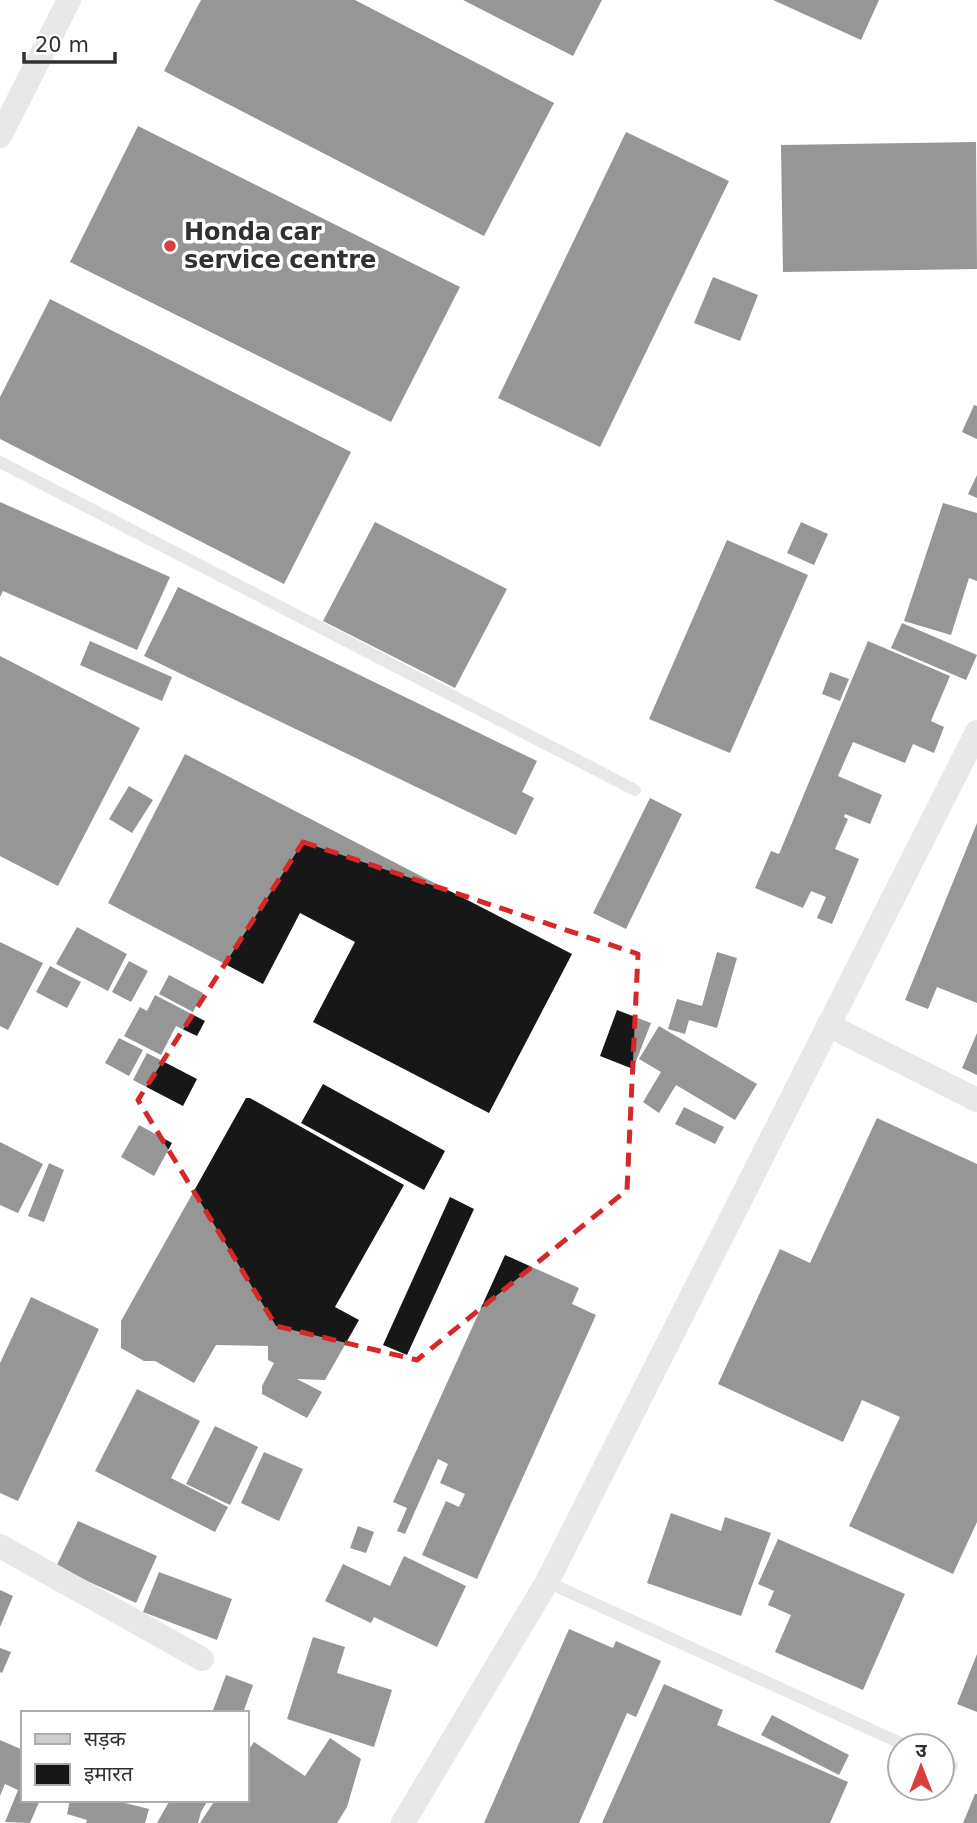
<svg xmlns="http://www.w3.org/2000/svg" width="977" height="1823" viewBox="0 0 977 1823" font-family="'DejaVu Sans','Noto Sans Devanagari',sans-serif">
<rect width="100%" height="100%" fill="#fff"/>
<!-- building -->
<path fill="#171717" d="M201 0H355L554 103 484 236 164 71Z
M463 0H602L573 56Z
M773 0H879L861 40Z
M138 126 460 287 391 422 70 262Z
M626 132 729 181 600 447 498 398Z
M976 142 977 269 783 272 781 145Z
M713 277 758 295 740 341 694 323Z
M50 299 351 452 284 584 0 439V397Z
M974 405 977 406V439L962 432Z
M977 475V498L968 494Z
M0 502 170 577 137 650 3 591 0 597Z
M943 503 977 513V581L969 578 951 635 904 621Z
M375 522 507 589 455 688 323 621Z
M801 522 828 534 814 565 787 553Z
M727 540 808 575 730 753 649 719Z
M178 587 537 761 522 792 534 798 516 835 144 656Z
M902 623 977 655 966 680 891 648Z
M90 641 172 677 162 701 80 665Z
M868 641 950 676 931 721 944 727 934 753 913 744 905 763 853 742 838 776 882 795 870 824 845 814 844 817 848 819 835 849 859 859 832 924 817 918 826 897 811 891 803 908 755 888 771 851 779 854Z
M0 656 140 728 58 886 0 856Z
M830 672 849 679 840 701 822 694Z
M185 754 572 954 489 1113 313 1022 355 942 300 913 263 984 108 903Z
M129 786 153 800 132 833 109 819Z
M650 798 682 814 626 929 593 913Z
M977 823V1003L937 987 928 1009 905 1000Z
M77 927 127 954 108 991 56 964Z
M0 942 43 963 8 1030 0 1026Z
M717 952 737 958 717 1028 689 1020 685 1034 668 1029 677 999 702 1006Z
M129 961 148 971 131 1002 112 992Z
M50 966 81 982 67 1008 36 992Z
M169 975 203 993 193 1012 159 994Z
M155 995 205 1021 197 1036 176 1026 161 1055 124 1036 140 1007 147 1011Z
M617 1010 651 1023 633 1069 600 1056Z
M659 1026 757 1084 735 1120 676 1085 659 1113 643 1102 661 1072 639 1059Z
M977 1033V1075L962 1068Z
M119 1038 143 1050 129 1076 105 1063Z
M147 1053 197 1079 183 1106 133 1080Z
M323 1084 445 1151 424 1190 301 1123Z
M246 1098H250L404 1185 335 1307 359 1320 325 1380 297 1379 322 1392 307 1418 262 1394V1386L274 1363 268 1360V1346L216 1345 194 1383 155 1361H144L121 1348V1321Z
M684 1107 724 1127 715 1144 675 1124Z
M877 1118 977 1164V1522L953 1574 849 1526 900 1417 862 1400 843 1442 718 1384 780 1249 810 1263Z
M139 1125 172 1143 154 1176 121 1157Z
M0 1142 43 1164 18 1213 0 1205Z
M49 1163 64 1170 44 1222 28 1216Z
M450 1197 474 1209 407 1355 383 1345Z
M505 1255 579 1288 572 1304 596 1315 477 1579 422 1555 446 1501 459 1507 465 1494 440 1483 448 1464 438 1459 405 1534 397 1531 407 1508 393 1502Z
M31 1297 99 1329 18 1501 0 1493V1363Z
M137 1389 200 1421 171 1478 228 1507 215 1532 95 1471Z
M215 1426 258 1447 230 1505 186 1484Z
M264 1452 303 1469 279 1521 241 1503Z
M671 1513 721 1531 725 1517 771 1533 741 1616 647 1583Z
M78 1521 157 1556 136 1603 56 1567Z
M358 1526 374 1532 366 1553 350 1548Z
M778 1539 905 1594 863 1690 775 1652 791 1615 768 1605 774 1591 758 1584Z
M404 1556 466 1586 437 1647 374 1617 371 1623 325 1601 343 1564 390 1586Z
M159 1572 232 1599 217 1640 143 1612Z
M0 1590 13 1596 0 1627Z
M569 1629 613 1648 616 1641 661 1661 636 1717 627 1713 579 1823H484Z
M313 1637 345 1647 337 1673 392 1690 374 1747 287 1719Z
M0 1648 11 1652 2 1673 0 1672Z
M977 1654V1712L957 1704Z
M226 1675 253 1685 243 1713H212Z
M664 1684 723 1710 717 1725 848 1782 830 1823H602Z
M772 1715 849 1755 839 1775 761 1735Z
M330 1738 361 1759 347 1807 337 1823H200L215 1800H247V1752L254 1742 305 1776Z
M0 1740 23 1750V1800H40L30 1823 5 1822 18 1790 5 1784 0 1796Z
M975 1794H977V1823H963Z
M70 1800H113L149 1809 145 1823H86L87 1820 67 1814Z
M170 1800H208L201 1812 198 1823H157Z"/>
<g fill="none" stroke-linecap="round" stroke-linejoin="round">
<!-- service -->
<path stroke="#cdcdcd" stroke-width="12" d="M0 462 635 790
M547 1582 907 1746
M942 1762 952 1766"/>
<!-- minor -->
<path stroke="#cdcdcd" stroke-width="24" d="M0 136 69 0
M828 1025 977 1100
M0 1546 202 1659
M403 1823 547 1582 977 732"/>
</g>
<!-- marked area -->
<path d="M0 0H977V1823H0ZM303 842 638 954 627 1190 417 1360 276 1326 138 1100Z" fill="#fff" fill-opacity=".55" fill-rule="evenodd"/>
<path fill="none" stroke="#d62828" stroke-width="5" stroke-dasharray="14 9" stroke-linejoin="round" d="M303 842 638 954 627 1190 417 1360 276 1326 138 1100Z"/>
<!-- markers -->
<circle fill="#dc3d3f" stroke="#fff" stroke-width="2.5" cx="170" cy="246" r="7"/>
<g text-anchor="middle" stroke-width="7" stroke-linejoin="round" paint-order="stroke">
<!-- poi labels -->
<g font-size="24" font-weight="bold" fill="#303030" stroke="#fff" text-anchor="start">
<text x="184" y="240">Honda car<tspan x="184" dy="28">service centre</tspan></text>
</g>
</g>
<!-- legend -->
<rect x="21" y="1711" width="228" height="91" fill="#ffffff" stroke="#acacac" stroke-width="2"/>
<rect x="35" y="1734" width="35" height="10" fill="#cdcdcd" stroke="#acacac" stroke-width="2"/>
<text x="84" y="1746" font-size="21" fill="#303030">सड़क</text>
<rect x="35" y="1764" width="35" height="21" fill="#171717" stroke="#acacac" stroke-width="2"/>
<text x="84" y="1781" font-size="21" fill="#303030">इमारत</text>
<!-- north arrow -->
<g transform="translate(921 1767)"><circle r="33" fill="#ffffff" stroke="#acacac" stroke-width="2"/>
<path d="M0-5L12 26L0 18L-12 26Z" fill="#dc3d3f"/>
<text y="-10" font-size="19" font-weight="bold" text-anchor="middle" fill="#303030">उ</text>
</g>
<!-- scale -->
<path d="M24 52v10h91v-10" fill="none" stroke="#303030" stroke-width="3.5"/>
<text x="35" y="52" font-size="21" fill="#303030" stroke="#ffffff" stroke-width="5" paint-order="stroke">20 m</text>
</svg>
